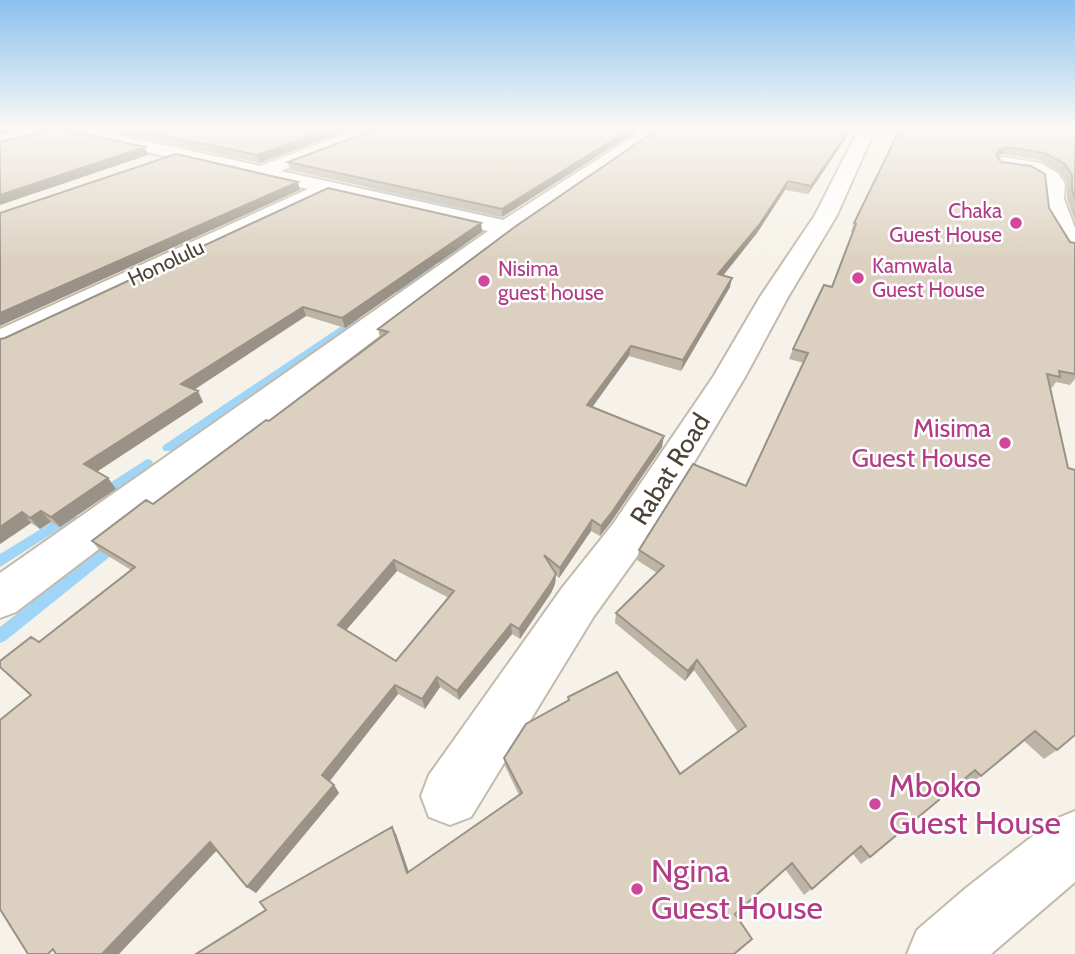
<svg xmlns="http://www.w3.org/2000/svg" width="1075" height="954" viewBox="0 0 1075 954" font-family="Cabin,sans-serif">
<rect width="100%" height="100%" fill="#f6f2e9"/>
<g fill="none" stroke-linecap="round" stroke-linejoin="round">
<!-- stream -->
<path fill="#a1d5f8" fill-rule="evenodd" d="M91 129H102L114 132 111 134Z
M123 133 161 143 162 144 159 146 121 136Z
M171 144 223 157 224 158 221 160 169 147Z
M132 147 160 155 161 156 158 158 130 150Z
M351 186 387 190 491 215 513 207 516 209 492 219 387 194 349 189V187Z
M465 235 472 237C462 249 452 262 436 263V259L453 249Z
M430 265 437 267 402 292H396V288Z
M355 317 360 320 358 322 172 451H164L162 448 164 445Z
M147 459 151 460 153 463 151 466 104 498H96L94 495 96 492Z
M70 511 75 513 77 516 75 519 0 567V554Z
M112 542 117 543 119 547 117 551 5 641 0 643V627L107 543Z"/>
<defs>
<path id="minor" d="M62 129H91L260 166 358 129H380L378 133 281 171 503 220 645 129H664L515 233 16 612 0 618V573L488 231 330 194 11 346 0 349V329L308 189 70 134Z
M859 129H875L837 215 788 297 745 377 643 548 594 616 471 817 450 825 429 817 421 796 429 775 562 588 613 524 713 377 760 297 815 215Z
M1004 157 1040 163 1058 173 1065 184 1064 199 1075 228V252L1067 250 1047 216 1043 199V181L1028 171 997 167 995 163 997 159Z
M1075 811V882L991 954H907L917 930 966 888 1053 820Z"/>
</defs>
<!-- minor casing -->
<use href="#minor" stroke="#c3baab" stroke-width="4"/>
<!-- minor -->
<use href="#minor" fill="#fff" fill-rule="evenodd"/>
</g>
<!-- wall -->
<path fill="#bdb4a5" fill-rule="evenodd" d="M102 129H351L260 163Z
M640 129 502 217 290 170 288 162Z
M852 129 808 194 785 190 757 233 723 276 730 287 681 371 629 356 592 407 662 447 611 522 600 536 591 531 559 578 556 575 555 584 551 593 520 639 512 634 459 700 440 687 425 709 398 694 330 781 334 785 339 793 256 893 247 887 217 850 119 954 31 695 39 642 131 570 100 551 92 541 153 504 269 421 380 338 378 329ZM397 571 449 598 396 661 346 630Z
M900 129 1075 131V221L1067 199V183L1060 172 1040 160 1004 154 998 156 1001 162 1049 208 1070 242 1075 243V379L1070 385 1056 382 1052 388 1050 387 1057 750 1044 759 1023 740 981 776 969 784 964 778 870 857 861 864 853 854 804 895 785 869 266 910 392 827 396 834 409 872 519 795 505 766 504 758 568 700V697L680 774 738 732 694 670 685 681 615 623 616 613 657 573 637 560 639 550 746 486 804 363 789 359 793 349 832 287 853 232H851L854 223Z
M481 223 482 232 345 328 306 316 194 390 203 402 97 471 108 478 116 489 60 527 51 522 40 529 31 523 0 544V339Z"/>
<!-- shaded-wall -->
<path fill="#9a9286" d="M0 129H23L0 135Z
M330 129H351L260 163 257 155Z
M630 129H640L502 217V209Z
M850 129H852L808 194 811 186Z
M145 147 148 155 0 205V195Z
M1008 147 1004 154 996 156 993 162 1000 149Z
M788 181 785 190 757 233 716 284 718 274Z
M298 182 300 190 0 326V313Z
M481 223 482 232 345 328 342 318Z
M732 278 730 287 681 371 683 360Z
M303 307 306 316 186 395 181 384Z
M631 346 629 356 586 416 587 405Z
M198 391 203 402 92 475 84 464Z
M664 436 662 447 611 522 600 536 601 526Z
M108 478 116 489 60 527 51 517Z
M41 511 51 522 40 529 30 518Z
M22 512 31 523 0 544V527Z
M592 520 591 531 559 578 560 568Z
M394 560 397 571 342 635 338 625Z
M556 574 555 584 551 593 520 639 519 629Z
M511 624 512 634 459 700 457 691Z
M697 660 694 670 685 681 688 671Z
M437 677 440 687 425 709 422 699Z
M395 685 398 694 328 783 322 775Z
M334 785 339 793 256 893 247 887Z
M392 827 396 834 411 879 407 873Z
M210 842 219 848 119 954H102Z"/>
<!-- building -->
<path fill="#dcd1c0" stroke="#9a9286" stroke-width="2" fill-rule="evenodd" d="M51 129H62L145 147 0 195V142Z
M132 129H330L257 155Z
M376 129H630L502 209 288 162Z
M658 129H850L811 186 788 181 760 224 718 274 732 278 683 360 631 346 587 405 664 436 612 512 601 526 592 520 560 568 544 555 556 574 551 583 519 629 511 624 457 691 437 677 422 699 395 685 322 775 334 785 247 887 210 842 102 954H56L53 949 48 954H28L0 909V720L31 695 0 667V661L31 637 39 642 135 567 92 541 146 500 153 504 266 420 269 421 388 332 378 329 516 226ZM394 560 454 591 396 661 338 625Z
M900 129H1065L1075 131V199L1072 190V175L1065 164 1045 153 1008 147 1000 149 996 154 1001 162 1031 166 1045 174 1049 208 1070 242 1075 243V374L1059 371 1060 377 1047 374 1068 468 1075 470V735L1057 750 1035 731 981 776 975 770 870 857 861 846 812 889 792 863 735 914 752 939 734 954H196L266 910 260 902 392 827 407 873 522 793 504 758 526 724 569 700 568 697 617 672 680 774 746 726 697 660 688 671 616 613 664 566 639 550 693 464 746 486 808 353 793 349 824 285 832 287 856 224 854 223Z
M176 154 298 182 0 313V213Z
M328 188 481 223 342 318 303 307 181 384 198 391 84 464 108 478 51 517 41 511 30 518 22 512 0 527V339L5 338Z"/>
<!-- sky -->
<linearGradient id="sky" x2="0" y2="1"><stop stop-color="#8bc1ee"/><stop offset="0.49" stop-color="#fbf9f5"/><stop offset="1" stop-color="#fbf9f5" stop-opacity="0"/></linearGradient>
<rect width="1075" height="262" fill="url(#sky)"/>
<!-- markers -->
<g fill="#d1479c" stroke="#fff" stroke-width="2.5">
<circle cx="1016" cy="223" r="7"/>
<circle cx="858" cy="278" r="7"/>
<circle cx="484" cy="281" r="7"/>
<circle cx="1005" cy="443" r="7"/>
<circle cx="875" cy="804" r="7"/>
<circle cx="637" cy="889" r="7"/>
</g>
<g text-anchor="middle" stroke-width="5" stroke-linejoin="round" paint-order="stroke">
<!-- far-hotel labels -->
<g font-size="21" fill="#b23c85" stroke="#fff" text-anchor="start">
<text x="1002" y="218" text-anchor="end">Chaka<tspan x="1002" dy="24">Guest House</tspan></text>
<text x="872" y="273">Kamwala<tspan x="872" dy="24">Guest House</tspan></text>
<text x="498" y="276">Nisima<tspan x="498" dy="24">guest house</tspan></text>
</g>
<!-- far-street labels -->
<g font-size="21" fill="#4b4336" stroke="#fff">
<text transform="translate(166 263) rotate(-25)" y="7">Honolulu</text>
</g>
<!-- hotel labels -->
<g font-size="26" fill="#b23c85" stroke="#fff" text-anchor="end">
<text x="991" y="437">Misima<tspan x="991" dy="30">Guest House</tspan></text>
</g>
<!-- street labels -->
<g font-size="26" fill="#4b4336" stroke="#fff">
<text transform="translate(670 469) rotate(-58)" y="9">Rabat Road</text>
</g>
<!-- near-hotel labels -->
<g font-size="32" fill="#b23c85" stroke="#fff" text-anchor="start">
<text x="889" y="797">Mboko<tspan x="889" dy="37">Guest House</tspan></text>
<text x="651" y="882">Ngina<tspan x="651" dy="37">Guest House</tspan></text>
</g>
</g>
</svg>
